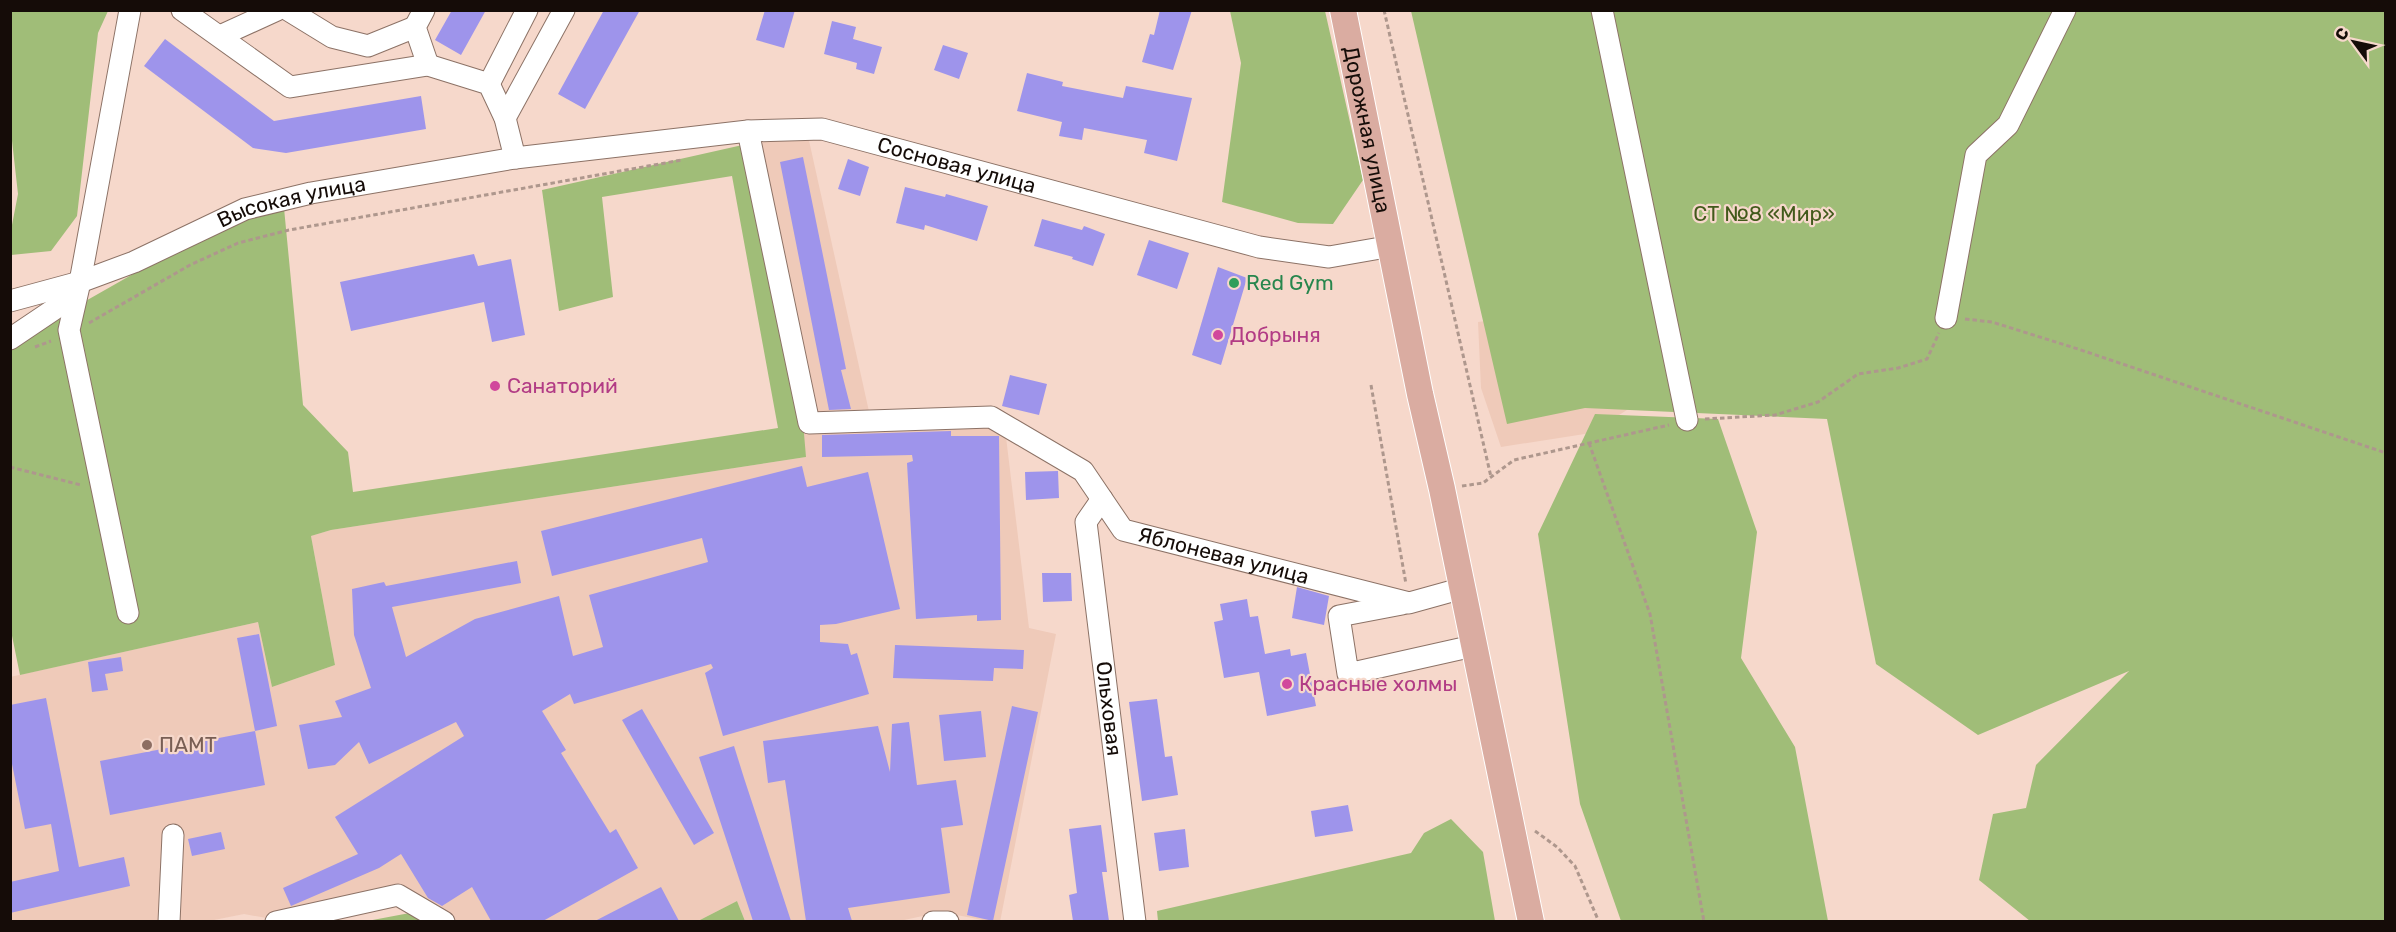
<svg xmlns="http://www.w3.org/2000/svg" width="2396" height="932" viewBox="0 0 2396 932" font-family="Rubik,sans-serif">
<rect width="100%" height="100%" fill="#f6d8cb"/>
<!-- built -->
<path fill="#efcab9" d="M808 136 872 425 995 426 1006 437 1029 628 1056 634 1000 922 988 921 941 912 895 922 745 921 737 901 698 921H452L410 894 272 919 244 914 204 922 11 921 10 677 258 622 272 687 335 665 311 536 331 530 806 457 747 144Z
M1651 298 1630 408 1591 433 1501 447 1481 388 1478 322Z"/>
<!-- green -->
<path fill="#a0bd78" d="M10 11H108L98 33 77 216 51 251 11 255V230L18 194 10 123Z
M1230 11H1325L1363 180 1333 224 1298 223 1222 202 1241 63Z
M1411 11H2385V921H2030L1979 880 1993 814 2026 808 2036 765 2129 671 1978 735 1876 664 1827 419 1585 408 1507 424Z
M747 144 803 422 806 457 331 530 311 536 335 665 272 687 258 622 20 675 10 626V344L214 228 284 208 303 405 348 452 353 492 778 428 732 176 602 197 613 297 559 311 542 190Z
M1595 414 1718 419 1757 532 1741 658 1795 747 1828 921H1621L1580 804 1538 534Z
M1451 819 1483 852 1495 921H1158L1157 911 1411 853 1424 833Z
M737 901 745 921H698Z
M415 912 424 922H362Z"/>
<!-- building -->
<path fill="#9e94eb" d="M452 10H486L461 55 435 40Z
M604 10H640L585 109 558 94Z
M765 10H795L784 48 756 40Z
M1160 10H1192L1173 70 1142 62 1150 34 1154 35Z
M832 21 856 27 853 39 882 47 874 74 856 69 857 63 824 54Z
M165 39 274 121 421 96 426 129 286 153 253 148 144 66Z
M943 45 968 53 959 79 934 70Z
M1027 73 1063 82 1062 86 1123 98 1126 86 1192 98 1177 161 1144 153 1147 140 1084 128 1082 140 1059 136 1062 122 1017 111Z
M803 157 846 369 841 370 851 409 829 410 780 162Z
M848 159 869 167 860 196 838 189Z
M905 187 945 197 946 194 988 206 977 241 925 225 924 230 896 223Z
M1042 219 1082 230 1084 226 1105 234 1093 266 1072 259 1073 257 1034 246Z
M1149 240 1189 253 1177 289 1137 275Z
M474 254 478 266 511 259 525 335 492 342 484 302 351 331 340 282Z
M1218 267 1247 278 1221 365 1192 355Z
M1010 375 1047 384 1039 415 1002 406Z
M951 431V436H999L1001 620 977 621V615L916 619 907 463 913 461 912 455 822 457V435Z
M802 466 807 487 868 472 900 609 836 624 820 625V642L848 644 851 655 857 653 869 694 723 736 705 673 713 668 711 664 574 704 570 694 542 711 566 750 561 753 610 833 616 829 638 868 543 921H491L472 887 442 906 428 898 401 854 379 868 291 906 283 888 358 854 335 817 464 736 456 722 369 764 359 742 335 765 308 769 299 725 342 717 335 701 371 688 354 635 352 589 384 582 386 586 517 561 521 583 392 607 406 657 475 619 559 596 573 656 603 647 589 595 708 562 702 538 552 576 541 531Z
M1058 471 1059 498 1026 500 1025 472Z
M1042 573H1071L1072 601 1043 602Z
M1297 587 1329 596 1324 625 1292 618Z
M1247 599 1250 617 1258 616 1265 654 1290 649 1291 656 1306 653 1316 706 1267 716 1259 672 1224 678 1214 622 1223 620 1220 604Z
M259 634 277 726 255 731 237 638Z
M895 645 1024 650 1023 669 994 668 993 681 893 678Z
M121 657 123 671 105 674 108 690 92 692 88 662Z
M46 698 79 867 124 857 130 886 10 913V882L59 871 51 824 25 829 10 754V705Z
M1157 699 1165 757 1172 756 1178 795 1142 801 1129 702Z
M1012 706 1038 712 993 921 967 915Z
M642 709 714 833 694 845 622 720Z
M981 711 986 757 944 761 939 715Z
M909 722 917 785 956 780 963 825 941 828 950 893 848 908 852 921H806L785 780 768 783 763 741 878 726 890 772 892 724Z
M255 731 265 785 110 815 100 761Z
M734 746 744 778 791 921H753L699 757Z
M1348 805 1353 831 1315 837 1311 811Z
M1101 825 1107 872H1102L1109 921H1073L1069 895 1077 893 1069 829Z
M1185 829 1189 867 1159 871 1154 833Z
M221 832 225 849 192 856 188 839Z
M661 887 679 921H595Z"/>
<g fill="none" stroke-linecap="round" stroke-linejoin="round">
<defs>
<g id="minor">
<path d="M182 10 290 87 428 65 489 84 505 118 515 158"/>
<path d="M288 10 332 37 368 46 415 27"/>
<path d="M424 10 415 27 428 65"/>
<path d="M1602 10 1687 420"/>
<path d="M220 36 277 10"/>
<path d="M489 84 527 10"/>
<path d="M505 118 564 10"/>
<path id="s1" d="M748 131 809 423 991 417 1083 471 1123 530 1409 603 1463 588"/>
<path id="s2" d="M10 301 80 282 134 262 245 209 311 193 515 158 748 131 822 129 1259 247 1329 257 1392 246"/>
<path d="M1946 318 1976 155 2008 125 2065 10"/>
<path d="M10 339 59 306 79 283"/>
<path id="s3" d="M1102 499 1086 522 1135 922"/>
<path d="M1402 604 1339 616 1348 674 1473 646"/>
<path d="M128 613 69 330 80 282 130 10"/>
<path d="M169 922 173 835"/>
<path d="M276 922 398 895 444 922"/>
<path d="M933 922H948"/>
</g>
<g id="major">
<path id="s4" d="M1343 10 1420 394 1442 489 1531 922"/>
</g>
</defs>
<!-- minor casing -->
<use href="#minor" stroke="#8c7266" stroke-width="23"/>
<!-- major casing -->
<use href="#major" stroke="#fff" stroke-width="28"/>
<!-- path -->
<path stroke="#ae978d" stroke-width="3" stroke-dasharray="4.5 3" stroke-linecap="butt" d="M1384 10 1491 477
M1965 319 1992 322 2078 349 2386 453
M89 323 190 265 238 243 289 230 682 160
M35 347 51 341
M1371 385 1406 584
M1705 419 1775 415 1818 402 1858 374 1898 368 1927 359 1939 333
M1589 443 1650 614 1704 922
M10 467 81 485
M1462 486 1483 483 1514 460 1669 425
M1535 831 1557 847 1575 866 1599 922"/>
<!-- minor -->
<use href="#minor" stroke="#fff" stroke-width="21"/>
<!-- major -->
<use href="#major" stroke="#daaca1" stroke-width="26"/>
</g>
<!-- markers -->
<circle fill="#2e9e5b" stroke="#f6d8cb" stroke-width="2" cx="1234" cy="283" r="6"/>
<g fill="#d1479c" stroke="#f6d8cb" stroke-width="2">
<circle cx="1218" cy="335" r="6"/>
<circle cx="495" cy="386" r="6"/>
<circle cx="1287" cy="684" r="6"/>
</g>
<circle fill="#8d6e63" stroke="#f6d8cb" stroke-width="2" cx="147" cy="745" r="6"/>
<g text-anchor="middle" stroke-width="4.5" stroke-linejoin="round" paint-order="stroke">
<!-- street labels -->
<g font-size="21" fill="#150c08" stroke="#f6d8cb">
<text dy="7" stroke="none"><textPath href="#s4" startOffset="122">Дорожная улица</textPath></text>
<text dy="7" stroke="none"><textPath href="#s2" startOffset="976">Сосновая улица</textPath></text>
<text dy="7" stroke="none"><textPath href="#s2" startOffset="300">Высокая улица</textPath></text>
<text dy="7" stroke="none"><textPath href="#s1" startOffset="762">Яблоневая улица</textPath></text>
<text dy="7" stroke="none"><textPath href="#s3" startOffset="216">Ольховая</textPath></text>
</g>
<!-- park labels -->
<g font-size="21" fill="#425a1b" stroke="#f6d8cb">
<text x="1764" y="221">СТ №8 «Мир»</text>
</g>
<!-- leisure labels -->
<g font-size="21" fill="#27864d" stroke="#f6d8cb" text-anchor="start">
<text x="1246" y="290">Red Gym</text>
</g>
<!-- hotel labels -->
<g font-size="21" fill="#b23c85" stroke="#f6d8cb" text-anchor="start">
<text x="1230" y="342">Добрыня</text>
<text x="507" y="393">Санаторий</text>
<text x="1299" y="691">Красные холмы</text>
</g>
<!-- education labels -->
<g font-size="21" fill="#785e54" stroke="#f6d8cb" text-anchor="start">
<text x="159" y="752">ПАМТ</text>
</g>
</g>
<!-- border -->
<rect width="2396" height="932" fill="none" stroke="#150c08" stroke-width="24"/>
<!-- north arrow -->
<g transform="translate(2354 42) rotate(303)" stroke="#f6d8cb" stroke-width="4.5" paint-order="stroke">
<path d="M0-4.5L10 22L0 15L-10 22Z" fill="#150c08"/>
<text y="-9" font-size="16" font-weight="bold" text-anchor="middle" fill="#150c08">С</text>
</g>
</svg>
